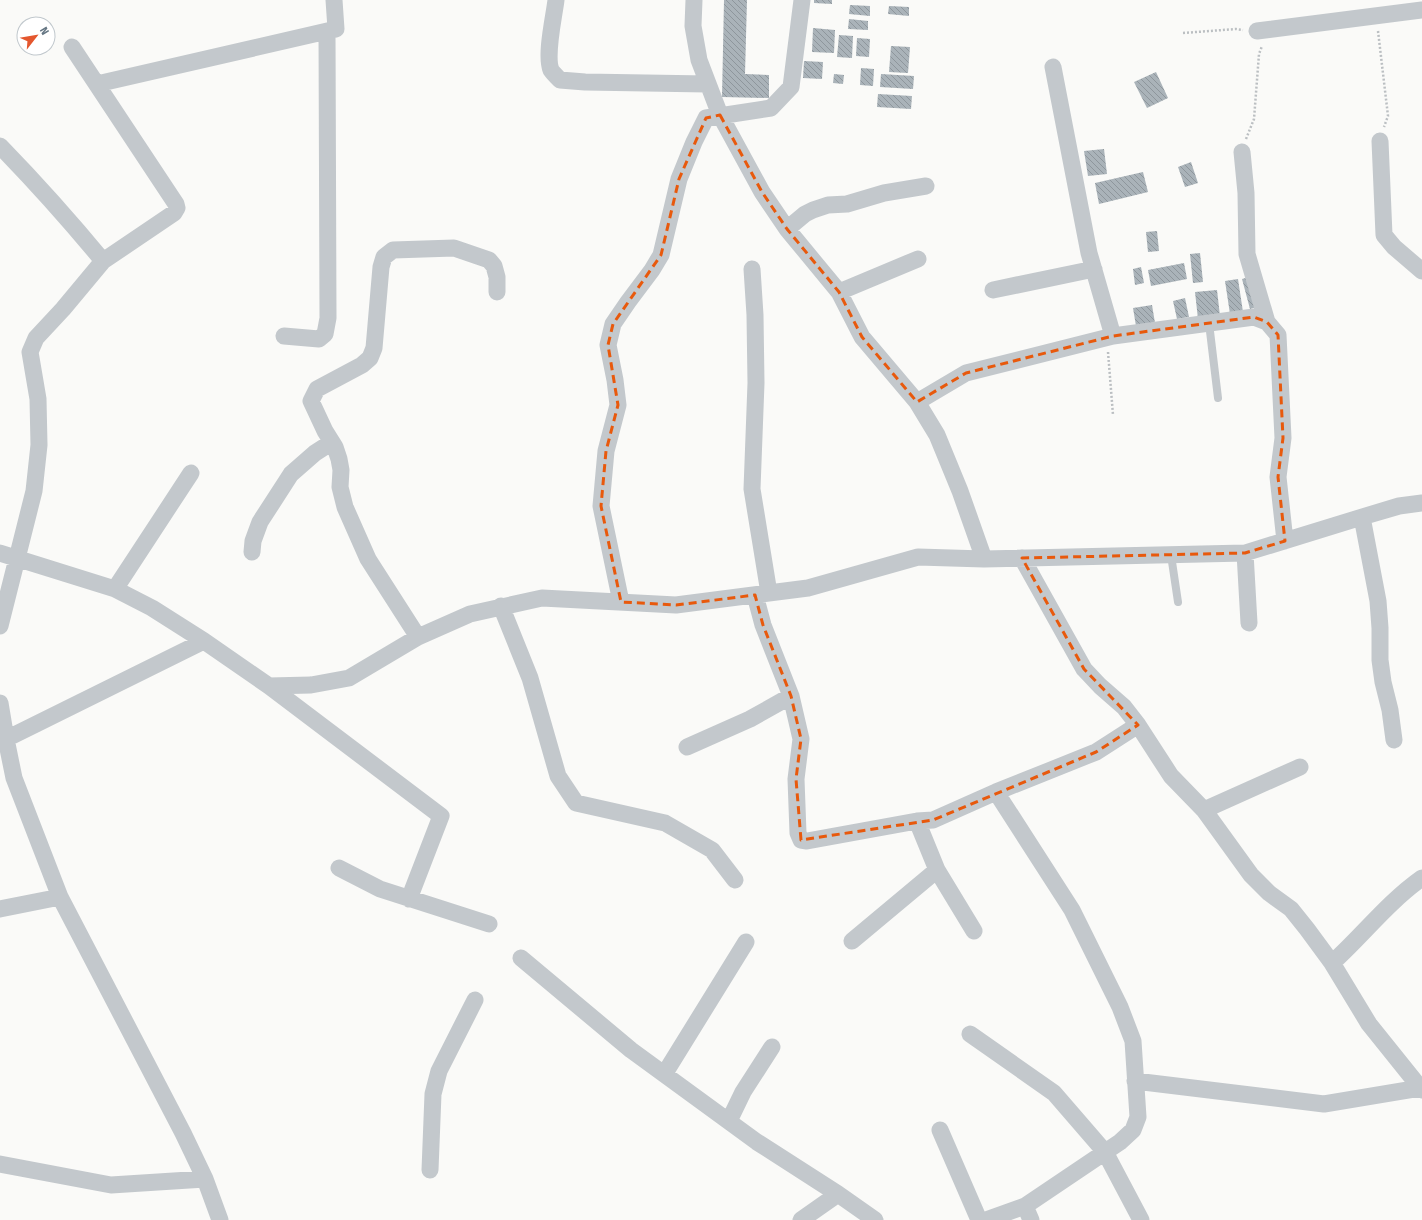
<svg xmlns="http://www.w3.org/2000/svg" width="1422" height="1220" viewBox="0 0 1422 1220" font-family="'Fira Sans Condensed',sans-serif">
<defs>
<pattern id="building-back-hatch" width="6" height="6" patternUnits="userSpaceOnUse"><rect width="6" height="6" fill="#aab3b9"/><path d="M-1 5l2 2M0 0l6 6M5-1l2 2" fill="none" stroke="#8e969c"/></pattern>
</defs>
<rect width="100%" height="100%" fill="#fafaf8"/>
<!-- building -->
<path fill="url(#building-back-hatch)" d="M724 0H747L745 74 769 75V98L722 97Z
M814 0H832V4L814 3Z
M850 5 870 6V16L849 14Z
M889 6 909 7V16L888 14Z
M849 19 868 21V30L848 29Z
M813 28 835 30 834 53 812 52Z
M839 35 853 36 852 58 837 57Z
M857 38 870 39 869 57 856 56Z
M891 46 910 47 908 73 889 72Z
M804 61 823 62 822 79 803 78Z
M861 68 874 69 873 86 860 85Z
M1156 72 1168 98 1147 108 1134 82Z
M834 74 844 75 843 84 833 83Z
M881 74 914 76 913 89 880 87Z
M878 94 912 96 911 109 877 107Z
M1104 149 1107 174 1088 176 1084 151Z
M1191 162 1198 183 1185 187 1178 167Z
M1143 172 1148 192 1099 204 1095 183Z
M1157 231 1159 251 1148 252 1146 232Z
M1200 253 1203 282 1193 283 1190 254Z
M1184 263 1187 279 1151 286 1148 270Z
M1141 267 1144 283 1135 285 1133 269Z
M1249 277 1257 307 1250 309 1242 279Z
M1238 279 1243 312 1230 314 1225 281Z
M1217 290 1220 316 1198 319 1195 292Z
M1185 298 1189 317 1177 319 1173 301Z
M1152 305 1155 323 1136 326 1133 308Z"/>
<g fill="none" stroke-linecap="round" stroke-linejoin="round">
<!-- path -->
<path stroke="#bbbfc2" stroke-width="2.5" stroke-dasharray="2 2" stroke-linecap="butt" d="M1378 31 1388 116 1384 127
M1183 33 1236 29 1243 30
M1246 139 1254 119 1259 54 1262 46
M1108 352 1113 415"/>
<!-- service -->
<path stroke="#c3c8cc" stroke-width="8" d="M1209 323 1218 398
M1171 555 1178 602"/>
<!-- minor -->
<path stroke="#c3c8cc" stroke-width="17" d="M556 0C554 17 545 55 551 70 553 73 557 77 560 80L585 82 707 84
M694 0 693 26 699 60 720 115 762 192 787 229 839 292 862 337 917 402 937 435 960 491 984 559
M1257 31 1422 10
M1053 67 1089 253 1113 336
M97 84 336 29 334 0
M1380 141 1384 235 1394 247 1422 271
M0 146C36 183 70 221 103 261
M1242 152 1246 193 1247 254 1267 322
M787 229 805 214 813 210 828 205 847 204 884 193 926 186
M752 269 755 315 756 383 752 489 769 593
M993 290 1094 269
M839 292 918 259
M284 336 319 339 325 334 328 318 327 31
M917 402 966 373 1113 336 1254 317 1267 322 1278 335 1283 438 1278 477 1285 541
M1362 517 1378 601 1380 628V660L1383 682 1390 710 1394 740
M252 552 253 541 260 522 291 474 315 453 332 442
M0 553 115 589 152 608 204 641 269 686 311 685 349 678 418 637 470 614 542 598 676 605 808 588 918 557 984 559 1245 553 1362 517 1399 506 1422 503
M1245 553 1249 623
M1022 558 1084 669 1100 686 1124 707 1138 725 1171 776 1204 810 1251 875 1269 893 1291 909 1307 929 1332 963 1369 1024 1422 1090
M115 589 191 473
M755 595 763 625 791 696 801 739 796 779 798 833 801 840 807 841 917 821 933 820 996 792 1096 752 1138 725
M621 602 601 506 606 451 618 405 615 380 608 345 613 324 628 302 652 270 661 255 679 179 694 142 706 118 771 108 791 87 802 0
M501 606 530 678 558 776 576 803 665 823 712 850 735 880
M0 626 34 491 39 445 38 399 30 352 36 338 63 309 103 261 174 213 177 208 176 204 72 47
M418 637 368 559 345 507 340 487 341 470 339 459 335 447 325 431 311 401 317 389 362 365 370 358 374 348 381 267 384 257 393 250 454 248 489 260 494 266 497 277V292
M269 686 441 816 409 899
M0 703 6 739 14 778 60 897 183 1133 205 1179 220 1220
M6 739 204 641
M687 747 750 719 791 696
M1204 810 1300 767
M917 821 937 870 974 931
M339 868 380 889 489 924
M0 909 60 897
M852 941 937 870
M521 958 631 1050 757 1142 838 1194 875 1220
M1332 963C1362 936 1388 902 1422 878
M970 1034 1054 1093 1105 1152 1141 1220
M665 1073 746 942
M1135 1081 1324 1104 1420 1088
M729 1121 743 1092 772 1047
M940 1130 979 1220
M0 1164 111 1185 205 1179
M430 1170 433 1094 439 1071 475 1000
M1025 1206 1031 1220
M801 1220 838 1194
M986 1220 1025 1206 1120 1142 1133 1130 1138 1117 1133 1041 1120 1007 1072 910 996 792"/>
</g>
<!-- marked area -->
<path fill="none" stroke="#e8590c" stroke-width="3" stroke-dasharray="8 5" stroke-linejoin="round" d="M720 115 762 192 787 229 839 292 862 337 917 402 966 373 1113 336 1254 317 1267 322 1278 335 1283 438 1278 477 1285 541 1245 553 1022 558 1084 669 1138 725 1096 752 933 820 801 840 796 779 801 739 791 696 763 625 755 595 676 605 621 602 601 506 606 451 618 405 608 345 613 324 661 255 679 179 706 118Z"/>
<!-- north arrow -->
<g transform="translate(36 36) rotate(59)"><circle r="19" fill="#ffffff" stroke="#c1c8cd"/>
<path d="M0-3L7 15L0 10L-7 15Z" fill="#e4572e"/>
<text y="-6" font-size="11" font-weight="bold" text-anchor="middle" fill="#657683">N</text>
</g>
</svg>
